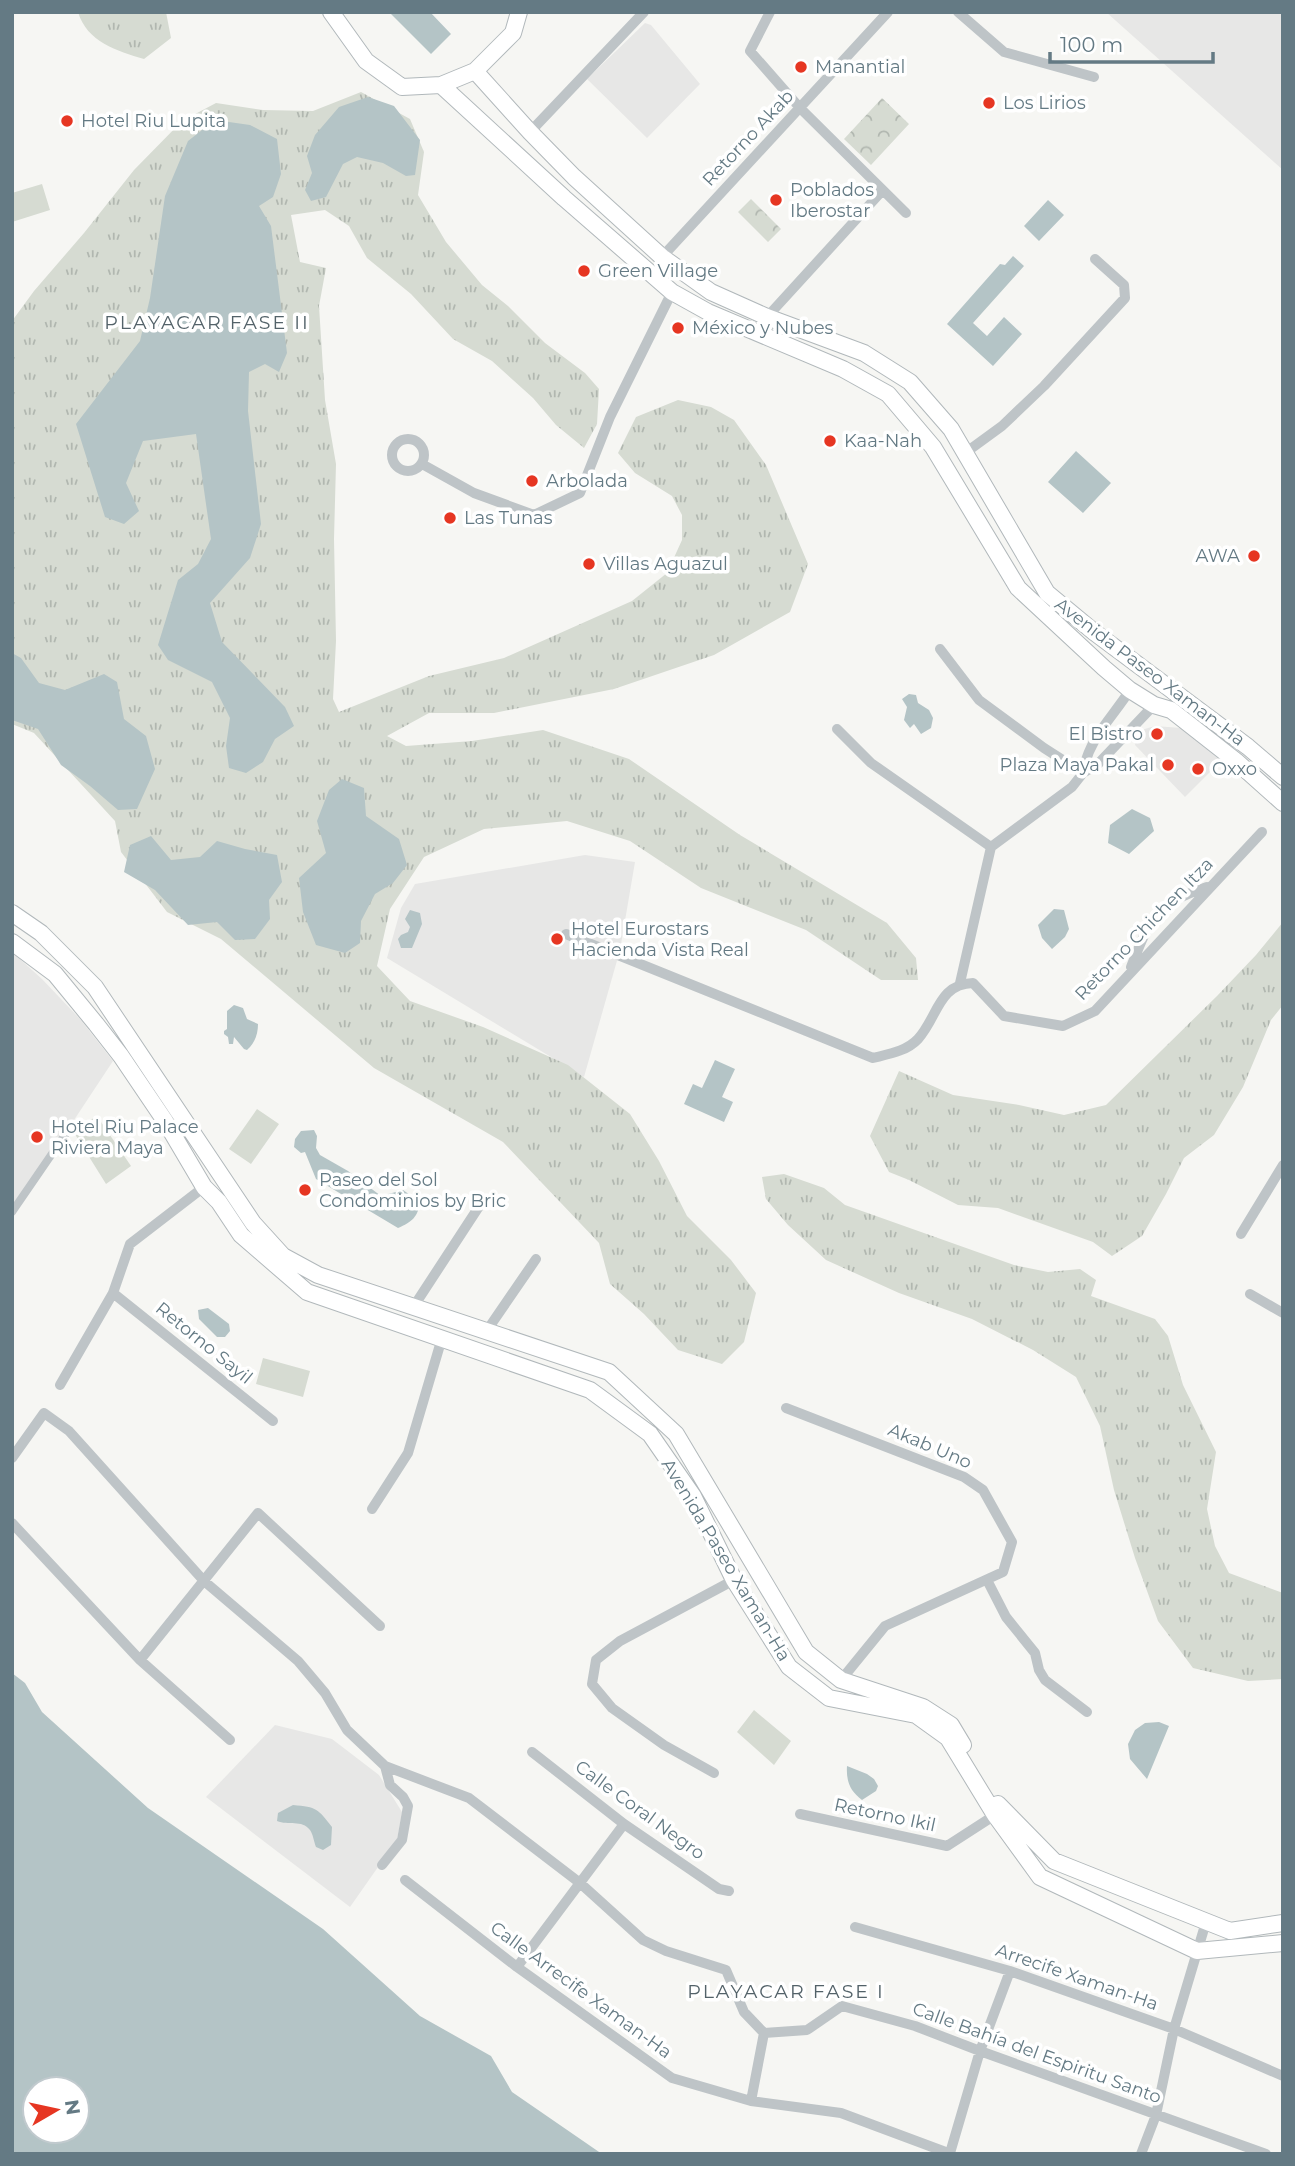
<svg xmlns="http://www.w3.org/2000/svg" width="1295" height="2166" viewBox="0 0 1295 2166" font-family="Montserrat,sans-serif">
<defs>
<pattern id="grass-tufts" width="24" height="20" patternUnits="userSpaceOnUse" patternTransform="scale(1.75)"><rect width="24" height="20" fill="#d6dbd2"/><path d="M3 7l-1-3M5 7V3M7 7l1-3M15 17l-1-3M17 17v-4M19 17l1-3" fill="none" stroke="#b1b7b0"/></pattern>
<pattern id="park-crowns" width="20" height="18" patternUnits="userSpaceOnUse" patternTransform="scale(1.75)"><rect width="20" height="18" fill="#d6dbd2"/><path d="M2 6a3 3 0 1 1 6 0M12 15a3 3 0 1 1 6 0" fill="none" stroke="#b1b7b0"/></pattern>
</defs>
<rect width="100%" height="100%" fill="#f6f6f3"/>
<!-- built -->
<path fill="#e7e7e6" d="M1106 12H1283V170Z
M645 23 651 25 700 84 647 138 587 79Z
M1155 726 1181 728 1221 761 1185 797 1135 745 1138 731Z
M585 855 635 862 620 950 584 1077 387 958 401 908 415 884Z
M12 952 42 979 80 1019 113 1061 12 1214Z
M275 1725 332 1739 379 1775 402 1812 397 1840 350 1907 206 1797Z"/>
<!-- grass -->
<path fill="url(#grass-tufts)" d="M78 12H166L171 38 144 59C117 51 87 42 78 12Z
M361 92 410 119 424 152 418 195 446 242 482 285 508 306 545 343 585 373 599 389 597 424 584 448 556 425 533 398 492 361 453 339 411 294 367 258 349 226 325 210 291 215 300 262 326 268 319 306 325 400 336 464 334 539 336 641 333 699 339 712 429 676 504 658 632 601 667 573 682 540V515L672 496 635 473 618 453 636 417 678 400 711 407 734 420 766 465 808 564 790 612 714 655 614 689 494 713H429L387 736 406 746 472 741 543 730 629 759 740 835 887 923 916 958 918 980H881L806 930 701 888 630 841 567 821 484 829 424 857 390 909 377 966 410 1001 483 1027 568 1065 630 1114 659 1161 687 1216 731 1260 756 1293 744 1342 722 1364 678 1350 644 1314 610 1284 599 1243 503 1142 374 1068 221 939 167 912 121 852 115 821 34 733 12 724V321L34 291 84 233 134 170 182 121 216 103 263 110 313 111Z
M1283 922V1005L1271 1020 1243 1087 1214 1135 1184 1158 1166 1194 1142 1236 1112 1256 1093 1242 998 1208 958 1205 909 1180 889 1172 870 1136 899 1071 953 1095 1019 1105 1064 1115 1106 1105 1217 996 1256 955Z
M784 1174 824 1188 845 1205 1014 1265 1048 1272 1080 1269 1096 1280 1091 1296 1155 1319 1168 1336 1183 1385 1216 1452 1207 1509 1215 1546 1229 1573 1283 1593V1679L1248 1681 1193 1668 1158 1621 1135 1558 1114 1490 1100 1426 1076 1377 1033 1350 972 1319 899 1293 826 1260 788 1225 766 1199 762 1177Z"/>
<!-- park -->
<path fill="url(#park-crowns)" d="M882 98 909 124 871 165 844 139Z
M751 199 781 229 768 242 738 212Z"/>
<!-- pitch -->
<path fill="#d6dbd2" d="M42 184 50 210 12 222V193Z
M257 1109 279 1124 251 1164 229 1149Z
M97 1116 131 1166 106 1184 73 1131Z
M263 1358 310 1371 303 1397 256 1384Z
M754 1710 791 1741 774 1765 737 1732Z"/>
<!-- water -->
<path fill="#b4c4c6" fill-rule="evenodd" d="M389 12H430L451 34 431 54Z
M368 97 394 106 420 140 415 175 406 176 383 163 357 157 343 164 326 197 311 201 305 190 312 173 307 156 315 135 339 107Z
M215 120 250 125 277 139 281 174 273 197 259 206 271 226 287 353 279 372 265 364 249 372 248 411 261 524 250 558 210 603 222 642 285 707 294 726 275 739 263 762 246 773 229 768 226 746 230 718 212 682 168 660 158 645 178 580 198 564 211 539 196 434 143 441 126 483 139 511 124 524 105 517 76 424 140 341 150 298 165 196 188 141Z
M1048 200 1064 215 1039 241 1024 226Z
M1013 256 1024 266 973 323 987 336 1004 317 1022 334 993 366 947 324 1000 264 1005 265Z
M1076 451 1111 483 1083 513 1048 482Z
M12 653 21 658 39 683 65 690 104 674 117 682 124 719 146 736 155 769 137 809 118 810 90 786 61 765 38 729 12 720Z
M909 694 916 695 918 703 929 710 933 718 931 728 921 734 914 724 910 728 904 720 907 707 902 699Z
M342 779 364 788 366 816 399 839 407 865 393 883 375 894 361 921 360 943 345 953 316 945 303 912 299 878 326 853 317 821 329 790Z
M1132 809 1150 818 1154 831 1129 854 1108 843 1110 825Z
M151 836 171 860 200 857 217 841 245 849 277 855 282 882 269 900 270 919 255 939 235 940 217 922 188 925 155 890 124 872 130 845Z
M1054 909 1064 910 1069 929 1065 937 1052 949 1042 938 1038 925Z
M410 910 420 913 422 924 412 948H401L398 939 401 935 408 932 410 927 405 919Z
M234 1005 243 1008 247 1019 258 1024C258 1034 255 1043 247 1050L244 1049 234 1037 233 1044H229L228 1037 224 1034V1031L227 1029V1011Z
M715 1060 735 1069 722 1097 733 1102 724 1122 684 1104 693 1084 702 1088Z
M314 1130 317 1136 316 1148 320 1155 348 1171 381 1196 403 1190 420 1202C418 1217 412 1222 398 1228L316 1179 305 1152 301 1153 294 1147 295 1139 301 1131Z
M208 1308 229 1324 230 1331 225 1337H217L199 1319 198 1310Z
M12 1673 25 1683 42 1712 148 1808 323 1929 420 2016 491 2056 512 2092 602 2154H12ZM77 2089V2131H35V2089Z
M1159 1722 1169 1726 1147 1779 1130 1759 1128 1744 1135 1730 1145 1723Z
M847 1766 867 1774 874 1779 878 1786 876 1791 862 1800C850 1791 846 1781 847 1766Z
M293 1805C317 1807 318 1809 332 1827L331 1845 323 1850 316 1847C314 1842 313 1834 310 1830 302 1819 288 1826 277 1821L278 1813Z"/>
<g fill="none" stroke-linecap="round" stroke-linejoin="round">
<defs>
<path id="secondary" d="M331 12 366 61 402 87 441 85 475 71 513 33 519 12
M475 71 530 132 574 177 662 257 711 292 767 317 864 353 910 382 951 429 1047 593 1094 632 1248 747 1283 777
M441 85 564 198 672 292 708 312 843 369 888 394 933 447 1018 588 1104 668 1130 690 1154 705 1171 710 1236 761 1283 803
M12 913 41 933 95 987 253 1223 283 1256 318 1275 609 1372 676 1434 806 1652 841 1680 923 1707 951 1725 963 1745
M12 942 55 974 96 1024 121 1056 165 1121 204 1187 219 1202 241 1235 307 1292 590 1390 650 1434 693 1496 734 1580 789 1667 829 1698 916 1715 948 1738 995 1815 1040 1877 1197 1951 1283 1943
M998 1804 1054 1861 1230 1931 1283 1923"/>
</defs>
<!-- secondary casing -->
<use href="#secondary" stroke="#b1b8bb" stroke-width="18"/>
<!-- pedestrian -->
<path stroke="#bec4c7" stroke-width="8" d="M12 1212 69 1129"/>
<!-- minor -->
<path stroke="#bec4c7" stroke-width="10" d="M770 12 750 51 800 108 906 213
M958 12 1004 52 1094 77
M530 132 644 12
M662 257 888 12
M767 317 882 191
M392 455a16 16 0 1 1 32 0a16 16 0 1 1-32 0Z
M965 453 1002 426 1044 386 1125 298 1124 285 1095 259
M422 464 474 493 534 515 580 493 610 417 672 292
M940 649 979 700 1044 748 1083 773
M837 729 871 763 991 847
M1083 773C1088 739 1112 718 1130 690
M566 934 873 1058C889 1054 907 1051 918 1039 938 1017 938 984 973 983L1004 1016 1063 1026 1095 1011 1262 832
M1131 967C1150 919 1155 904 1207 887
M960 983 991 847 1072 787 1083 773 1098 764 1154 705
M1241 1234 1283 1165
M113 1293 273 1421
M1250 1294 1283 1313
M414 1306 480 1205
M484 1330 490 1326 536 1259
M60 1385 113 1293 130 1244 204 1187
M786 1408 964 1477 983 1490 1012 1542 1003 1572 885 1626 841 1680
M12 1458 44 1413 69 1431 204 1581 298 1661 325 1693 347 1730 385 1766 469 1798 580 1883 643 1940 666 1951 726 1970 744 2012 764 2033 807 2030 842 2006 915 2026 980 2051 1266 2154
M372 1509 408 1453 442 1338
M12 1523 140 1660 230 1740
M987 1580 1006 1617 1035 1653 1039 1670 1045 1680 1087 1712
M140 1660 258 1513 380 1626
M532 1752 624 1824 719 1889 729 1891
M714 1773 664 1745 612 1708 592 1684 596 1660 620 1641 734 1580
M800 1814 947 1846 995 1815
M382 1865 402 1840 408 1806 403 1797 390 1785 385 1766
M405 1880 517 1967 672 2078 751 2101 841 2113 951 2154
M855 1927 1010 1971 1174 2029 1283 2076
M517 1967 624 1824
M751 2101 764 2033
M950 2153 980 2051 1010 1971
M1141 2154 1156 2115 1174 2029 1206 1922"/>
<!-- secondary -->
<use href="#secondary" stroke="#fff" stroke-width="16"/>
</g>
<!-- markers -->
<g fill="#e63622" stroke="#fff" stroke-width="2.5">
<circle cx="801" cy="67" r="7"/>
<circle cx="989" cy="103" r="7"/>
<circle cx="67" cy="121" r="7"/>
<circle cx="776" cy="200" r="7"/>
<circle cx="584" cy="271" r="7"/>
<circle cx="678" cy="328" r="7"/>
<circle cx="830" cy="441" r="7"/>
<circle cx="532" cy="481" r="7"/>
<circle cx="450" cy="518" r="7"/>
<circle cx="1254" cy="556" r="7"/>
<circle cx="589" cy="564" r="7"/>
<circle cx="1157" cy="734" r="7"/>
<circle cx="1168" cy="765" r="7"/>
<circle cx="1198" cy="769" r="7"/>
<circle cx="557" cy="939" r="7"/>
<circle cx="37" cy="1137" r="7"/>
<circle cx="305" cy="1190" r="7"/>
</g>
<g text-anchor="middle" stroke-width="7" stroke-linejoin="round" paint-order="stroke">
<!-- poi labels -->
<g font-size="18" fill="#647a84" stroke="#fff" text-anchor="start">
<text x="815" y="73">Manantial</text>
<text x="1003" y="109">Los Lirios</text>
<text x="81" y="127">Hotel Riu Lupita</text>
<text x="790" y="196">Poblados<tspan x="790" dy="21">Iberostar</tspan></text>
<text x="598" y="277">Green Village</text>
<text x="692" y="334">México y Nubes</text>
<text x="844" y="447">Kaa-Nah</text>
<text x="546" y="487">Arbolada</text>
<text x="464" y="524">Las Tunas</text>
<text x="1240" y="562" text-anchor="end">AWA</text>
<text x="603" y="570">Villas Aguazul</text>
<text x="1143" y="740" text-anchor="end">El Bistro</text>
<text x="1154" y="771" text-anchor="end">Plaza Maya Pakal</text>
<text x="1212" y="775">Oxxo</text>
<text x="571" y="935">Hotel Eurostars<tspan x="571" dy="21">Hacienda Vista Real</tspan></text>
<text x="51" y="1133">Hotel Riu Palace<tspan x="51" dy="21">Riviera Maya</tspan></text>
<text x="319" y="1186">Paseo del Sol<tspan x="319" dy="21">Condominios by Bric</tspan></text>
</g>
<!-- street labels -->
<g font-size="18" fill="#647a84" stroke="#fff">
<text transform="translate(748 138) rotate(-47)" y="6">Retorno Akab</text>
<text transform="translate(1150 672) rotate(37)" y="6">Avenida Paseo Xaman-Ha</text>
<text transform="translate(1144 929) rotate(-46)" y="6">Retorno Chichen Itza</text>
<text transform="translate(204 1343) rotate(39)" y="6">Retorno Sayil</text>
<text transform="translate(930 1446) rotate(23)" y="6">Akab Uno</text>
<text transform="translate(726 1560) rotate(59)" y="6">Avenida Paseo Xaman-Ha</text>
<text transform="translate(640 1810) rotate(36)" y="6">Calle Coral Negro</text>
<text transform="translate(885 1815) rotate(12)" y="6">Retorno Ikil</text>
<text transform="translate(1077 1977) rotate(19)" y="6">Arrecife Xaman-Ha</text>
<text transform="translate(581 1990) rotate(36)" y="6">Calle Arrecife Xaman-Ha</text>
<text transform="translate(1037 2053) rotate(20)" y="6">Calle Bahía del Espiritu Santo</text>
</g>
<!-- neighbourhood labels -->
<g font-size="19" letter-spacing="2" fill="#536269" stroke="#fff">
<text x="207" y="329">PLAYACAR FASE II</text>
<text x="786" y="1998">PLAYACAR FASE I</text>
</g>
</g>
<!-- border -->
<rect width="1295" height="2166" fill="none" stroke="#647a84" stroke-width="28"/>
<!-- north arrow -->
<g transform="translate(56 2110) rotate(81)"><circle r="33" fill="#ffffff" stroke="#c1cace" stroke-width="2"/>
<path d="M0-5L12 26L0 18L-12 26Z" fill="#e63622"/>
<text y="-10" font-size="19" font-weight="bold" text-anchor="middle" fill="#647a84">N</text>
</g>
<!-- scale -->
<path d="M1050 52v10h163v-10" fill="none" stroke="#647a84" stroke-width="3.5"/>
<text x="1060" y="52" font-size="21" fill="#647a84" stroke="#ffffff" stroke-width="5" paint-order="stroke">100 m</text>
</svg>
